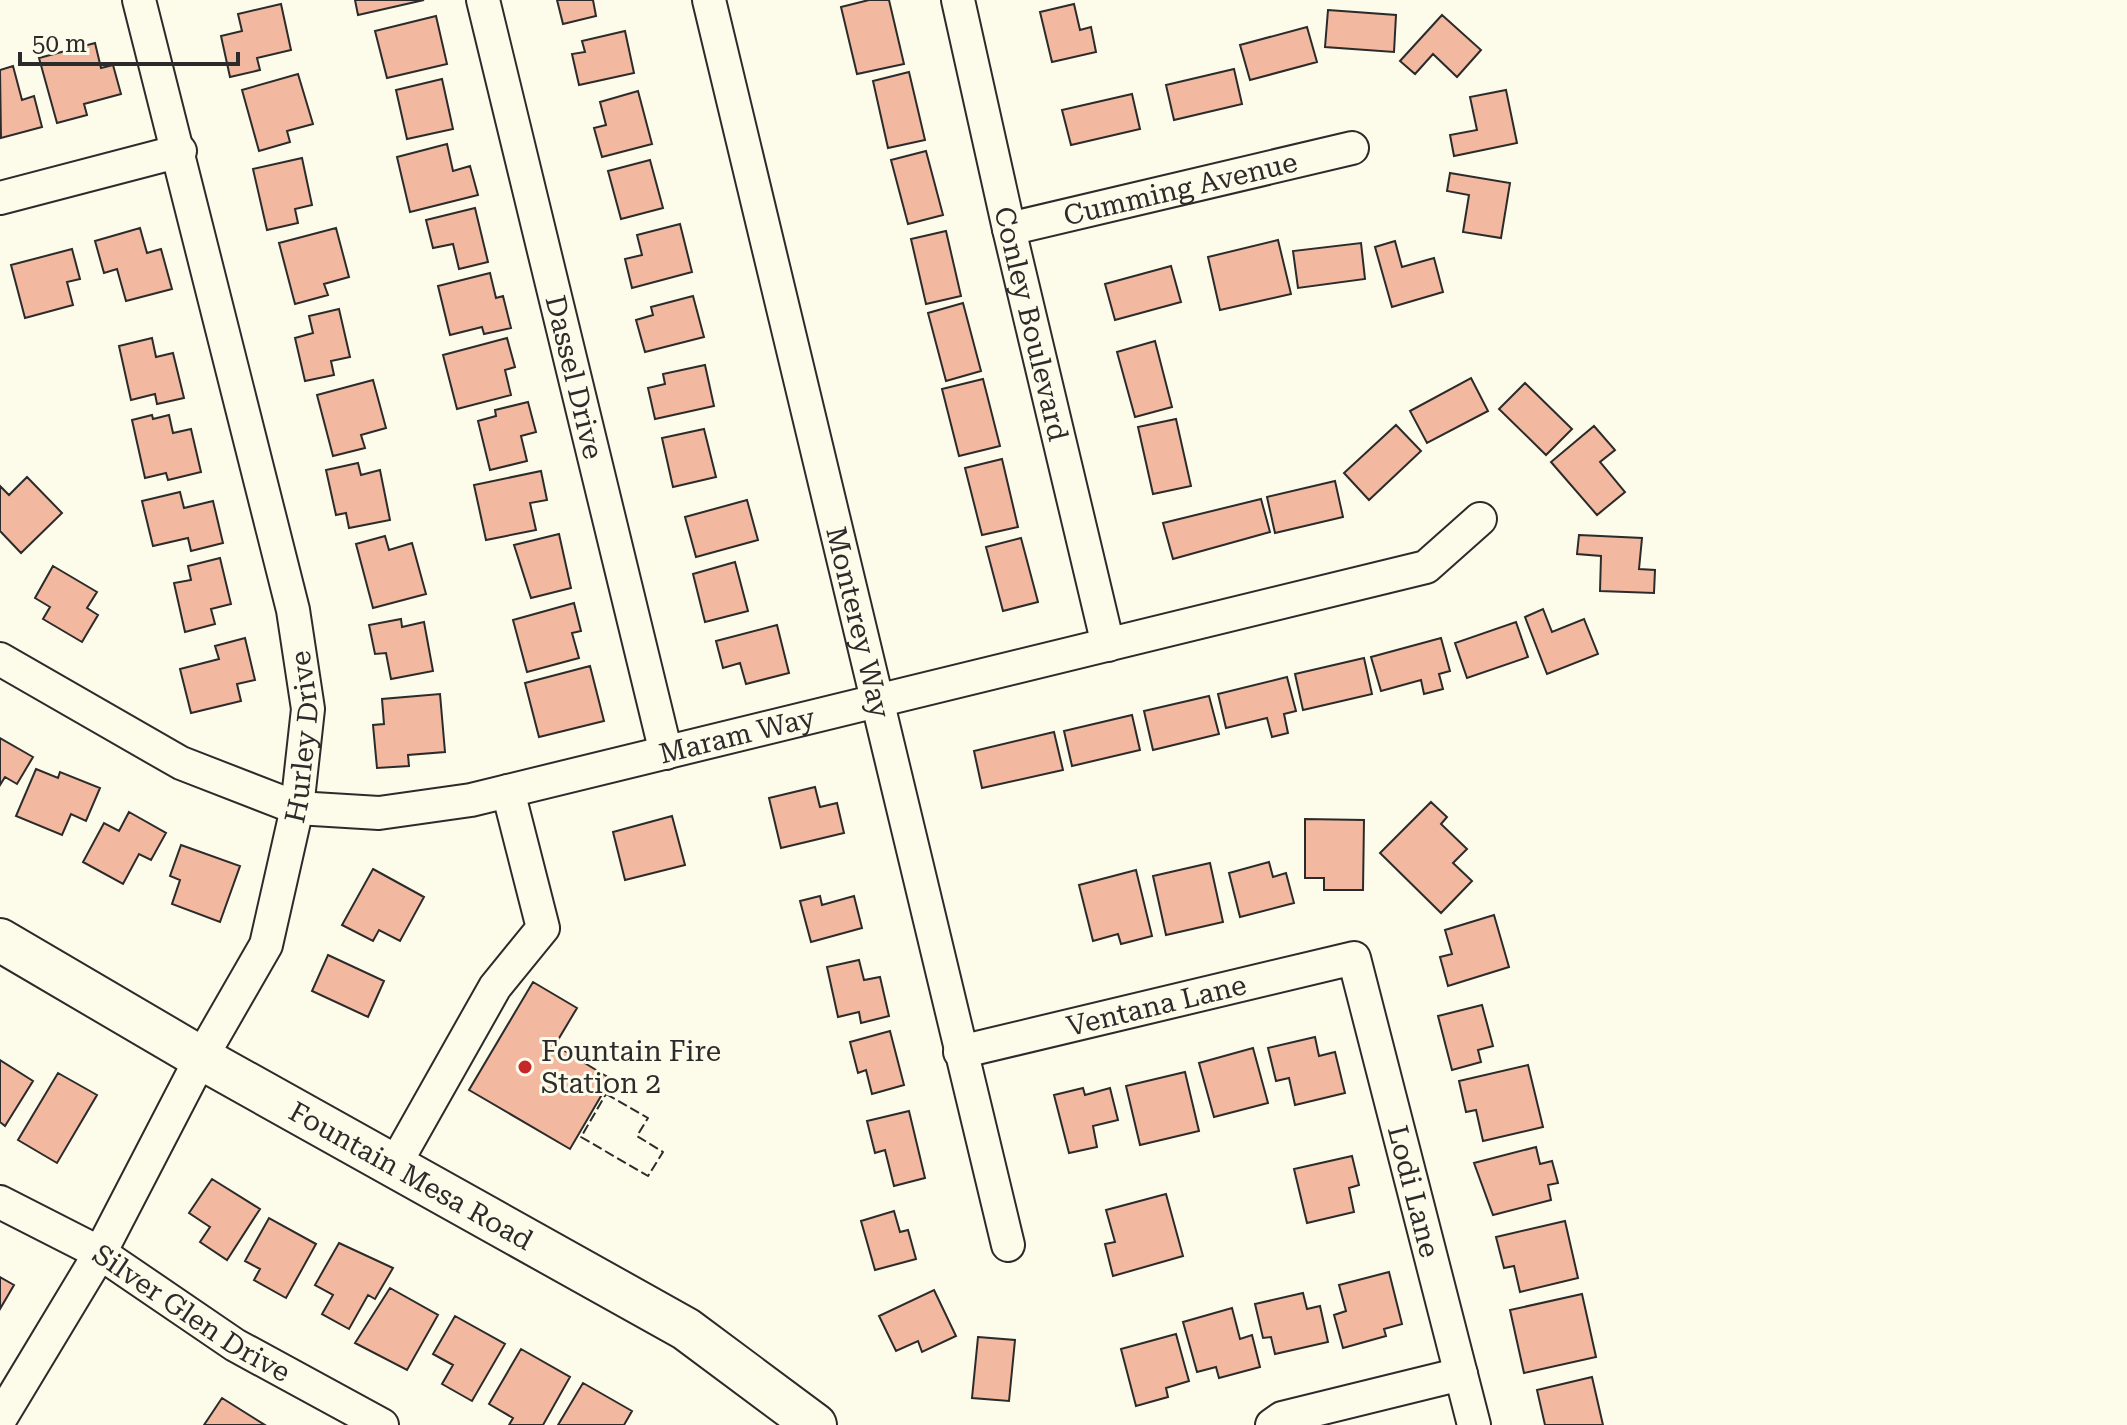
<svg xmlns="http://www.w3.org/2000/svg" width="2127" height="1425" viewBox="0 0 2127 1425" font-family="'Roboto Serif',serif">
<rect width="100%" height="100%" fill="#fdfbea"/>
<!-- building -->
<path fill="#f2b8a0" stroke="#2b2b2b" stroke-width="2" d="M355 0H424L358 15Z
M557 0H593L596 16 563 24Z
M869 0H889L904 64 857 74 841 7Z
M281 4 291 50 257 58 260 70 230 77 221 36 242 31 238 14Z
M1074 4 1080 30 1091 27 1096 52 1052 62 1040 12Z
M1328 10 1396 15 1394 52 1325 47Z
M1442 15 1481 50 1457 77 1433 54 1415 74 1400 61Z
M436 16 447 64 387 78 375 31Z
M1307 27 1317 62 1250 80 1240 45Z
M625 31 634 73 579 85 572 54 585 52 582 41Z
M95 43 101 68 113 65 121 94 84 104 87 115 57 123 39 58Z
M13 66 22 100 34 96 42 127 1 138 0 70Z
M1234 69 1242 104 1174 120 1166 85Z
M909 72 925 140 888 148 873 81Z
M298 74 313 124 287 131 290 142 259 151 242 90Z
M442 79 453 129 407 139 396 90Z
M1506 90 1517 143 1454 156 1450 135 1477 130 1470 97Z
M638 91 652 144 602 157 594 128 606 125 600 102Z
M1132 94 1140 129 1071 145 1062 110Z
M447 144 453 171 470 166 478 195 410 212 397 157Z
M926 151 943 215 908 224 891 160Z
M302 158 312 205 295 209 298 223 267 230 253 169Z
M650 160 663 208 621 219 608 171Z
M1450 173 1510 183 1501 238 1463 232 1469 195 1447 191Z
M475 208 488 262 459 269 453 244 433 248 426 220Z
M680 224 692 272 632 288 625 259 642 255 637 235Z
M140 228 147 253 161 249 172 289 126 301 117 269 104 273 95 241Z
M336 228 349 277 324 284 328 295 295 304 279 243Z
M946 231 961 296 926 304 911 239Z
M1278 240 1291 294 1220 310 1208 257Z
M1395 241 1402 267 1434 258 1443 292 1392 307 1375 247Z
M1361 243 1365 279 1298 288 1293 251Z
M72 249 80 279 67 282 73 305 25 318 11 265Z
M1171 266 1181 302 1115 320 1105 284Z
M490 273 496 298 503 296 511 328 484 334 482 327 450 335 438 286Z
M693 296 704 337 645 352 636 320 653 315 651 307Z
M963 303 981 371 946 381 928 313Z
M339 309 350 357 331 361 334 375 305 381 295 338 313 333 309 316Z
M152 338 156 357 173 353 184 398 157 404 155 394 131 400 119 346Z
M507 338 515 367 505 370 511 395 457 409 443 355Z
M1155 341 1172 407 1135 417 1117 352Z
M705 365 714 406 655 419 648 388 665 384 663 374Z
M1471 378 1488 411 1427 443 1410 411Z
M983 379 1000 446 959 456 942 389Z
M373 380 386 428 361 435 365 448 333 456 317 395Z
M1525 383 1572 429 1546 455 1499 409Z
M528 402 536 432 521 436 527 461 490 470 478 421 496 416 495 410Z
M152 415 153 419 169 415 173 433 191 429 201 472 168 480 166 473 145 478 132 420Z
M1176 419 1191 486 1153 494 1138 427Z
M1396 425 1421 451 1369 500 1344 473Z
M1594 426 1615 450 1600 462 1625 492 1597 515 1551 462Z
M704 429 716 477 673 487 662 438Z
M1002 459 1018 527 982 535 965 468Z
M358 463 361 475 380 470 390 520 349 528 346 513 336 515 326 470Z
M541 471 547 500 530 503 536 530 486 540 474 485Z
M27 477 62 513 21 553 0 531V486L9 495Z
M1335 481 1343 517 1275 533 1267 497Z
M180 492 184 508 213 501 223 543 191 551 188 538 153 546 142 501Z
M1261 499 1270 532 1173 559 1163 523Z
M747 500 758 540 696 557 685 517Z
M559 534 571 588 531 598 514 545Z
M1579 535 1642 538 1639 569 1655 570 1654 593 1600 591 1601 556 1577 554Z
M385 536 389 550 412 543 426 594 373 608 356 544Z
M1021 538 1038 602 1003 611 986 547Z
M220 558 231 604 211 609 215 624 185 632 174 583 191 580 188 566Z
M735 562 748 611 705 622 693 574Z
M53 566 97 592 87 608 98 615 82 642 43 619 50 607 35 598Z
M574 603 581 631 572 633 579 658 527 672 513 620Z
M1543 609 1552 632 1584 619 1598 654 1547 674 1525 617Z
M401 619 402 627 424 622 433 671 391 679 386 653 375 654 369 625Z
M1516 622 1528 657 1467 678 1455 643Z
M777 625 789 673 746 684 740 663 723 668 716 641Z
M245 638 255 680 237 684 241 701 191 713 180 669 219 659 215 646Z
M1441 638 1450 671 1439 674 1443 689 1424 694 1421 680 1381 691 1371 657Z
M1364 658 1372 694 1303 710 1295 674Z
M590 666 604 721 539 737 525 683Z
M1287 677 1296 711 1284 714 1288 733 1272 737 1267 718 1226 728 1218 694Z
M440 694 445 752 408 755 409 766 377 768 373 725 384 724 382 699Z
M1209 696 1219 734 1153 750 1144 711Z
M1132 715 1140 750 1072 766 1064 731Z
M1054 732 1063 770 982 788 974 751Z
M0 738 33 757 17 784 5 777 0 785Z
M36 769 58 778 60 772 100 788 86 821 71 814 62 835 16 816Z
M815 787 820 807 837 803 844 833 781 848 769 798Z
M1431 802 1447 817 1441 824 1467 849 1453 863 1472 881 1441 913 1380 853Z
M129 812 166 833 151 860 139 854 123 884 83 862 104 823 119 831Z
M672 816 685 865 625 880 613 832Z
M1305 819 1364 820 1363 890H1324V878H1305Z
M181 845 240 866 220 922 172 904 180 880 170 876Z
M1269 862 1273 877 1286 873 1294 903 1240 917 1229 873Z
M1210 863 1223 922 1166 935 1153 876Z
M373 869 424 897 400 941 379 930 373 941 342 925Z
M1136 870 1152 936 1121 944 1118 934 1093 941 1079 885Z
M820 896 822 905 854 896 862 928 811 942 800 901Z
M1494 915 1509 967 1448 986 1440 957 1452 954 1445 930Z
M328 955 384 981 368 1017 312 991Z
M859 960 864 980 880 977 889 1016 861 1023 859 1012 838 1017 827 967Z
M533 982 577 1008 555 1045 611 1079 570 1149 469 1090Z
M1482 1005 1493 1046 1478 1050 1481 1062 1452 1070 1438 1016Z
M890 1031 904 1085 872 1094 866 1070 858 1073 850 1042Z
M1315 1037 1319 1056 1335 1052 1345 1093 1295 1105 1289 1078 1276 1081 1268 1048Z
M1253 1048 1268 1103 1214 1117 1199 1063Z
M0 1060 33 1081 5 1126 0 1122Z
M1528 1065 1543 1127 1483 1141 1476 1110 1466 1112 1459 1081Z
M1185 1072 1199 1131 1140 1145 1126 1086Z
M58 1073 97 1095 57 1163 18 1140Z
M1083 1088 1085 1095 1110 1088 1118 1120 1093 1126 1097 1147 1069 1153 1054 1095Z
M909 1111 925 1178 894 1186 885 1150 875 1153 867 1121Z
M1536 1147 1540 1164 1552 1161 1558 1183 1548 1185 1551 1200 1493 1215 1474 1163Z
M1352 1156 1359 1185 1349 1188 1354 1212 1307 1223 1294 1169Z
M212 1179 260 1209 227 1260 200 1242 210 1227 189 1213Z
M1166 1194 1183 1256 1113 1276 1105 1244 1115 1242 1106 1210Z
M894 1211 900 1232 908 1230 916 1259 875 1270 861 1221Z
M269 1218 316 1244 286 1298 254 1280 260 1269 245 1261Z
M1565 1221 1578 1278 1520 1292 1514 1266 1504 1268 1496 1237Z
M339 1243 393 1268 375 1299 368 1295 349 1329 322 1314 333 1295 315 1285Z
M1389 1272 1402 1324 1384 1329 1386 1336 1343 1348 1334 1315 1346 1311 1339 1285Z
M0 1277 14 1285 0 1309Z
M390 1288 438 1315 407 1370 355 1343Z
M934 1290 956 1336 922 1352 918 1341 896 1351 879 1316Z
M1303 1293 1307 1309 1320 1306 1328 1342 1275 1354 1271 1337 1263 1338 1255 1304Z
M1582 1294 1596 1357 1524 1373 1510 1310Z
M1232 1308 1240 1339 1252 1335 1260 1367 1219 1378 1216 1367 1197 1372 1183 1322Z
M455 1316 505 1344 472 1401 442 1384 453 1365 433 1354Z
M1176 1334 1189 1381 1166 1388 1168 1397 1136 1406 1121 1349Z
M978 1337 1015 1340 1009 1401 972 1398Z
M521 1349 570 1377 543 1425H509L513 1418 489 1404Z
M1592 1377 1603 1425H1545L1537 1390Z
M583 1383 632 1411 624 1425H558Z
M222 1398 265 1425H204Z"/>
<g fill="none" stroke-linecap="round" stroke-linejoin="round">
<defs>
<g id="minor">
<path id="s1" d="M483 0 666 753"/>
<path id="s2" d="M709 0 1008 1245"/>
<path id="s3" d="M958 0 1009 229 1108 645"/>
<path d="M0 198 180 151"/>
<path id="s4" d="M1009 229 1352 148"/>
<path id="s5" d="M0 659 181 763 297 808 379 813 471 800 1426 567 1480 519"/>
<path id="s6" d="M960 1052 1354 958 1474 1425"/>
<path d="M394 1166 495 987 543 928 508 791"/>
<path id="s7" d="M0 1202 100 1253 235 1345 382 1425"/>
<path id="s8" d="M0 1419 100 1253 201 1058 266 945 297 808 308 709 293 610 139 0"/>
<path d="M1272 1425 1282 1418 1461 1374"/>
</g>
<g id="major">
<path id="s9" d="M0 940 201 1058 686 1329 815 1425"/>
</g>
</defs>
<!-- minor casing -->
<use href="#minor" stroke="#2b2b2b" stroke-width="36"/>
<!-- major casing -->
<use href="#major" stroke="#2b2b2b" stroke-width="46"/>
<!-- minor -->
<use href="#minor" stroke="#fdfbea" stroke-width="32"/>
<!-- major -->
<use href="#major" stroke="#fdfbea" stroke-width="42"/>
<!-- fence -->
<path stroke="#2b2b2b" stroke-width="2" stroke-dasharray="10 4" stroke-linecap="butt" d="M606 1094 648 1118 637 1136 663 1152 648 1176 581 1137Z"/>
</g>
<!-- markers -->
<circle fill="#c62828" stroke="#fdfbea" stroke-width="3" cx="525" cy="1067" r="8"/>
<g text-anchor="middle" stroke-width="6" stroke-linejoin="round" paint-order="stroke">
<!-- street labels -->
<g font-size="28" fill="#2b2b2b" stroke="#fdfbea">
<text dy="10" stroke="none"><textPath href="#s4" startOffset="176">Cumming Avenue</textPath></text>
<text dy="10" stroke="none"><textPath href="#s3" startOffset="332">Conley Boulevard</textPath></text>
<text dy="10" stroke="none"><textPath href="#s1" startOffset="388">Dassel Drive</textPath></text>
<text dy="10" stroke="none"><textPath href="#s2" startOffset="640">Monterey Way</textPath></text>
<text dy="10" stroke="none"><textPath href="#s8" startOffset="756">Hurley Drive</textPath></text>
<text dy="10" stroke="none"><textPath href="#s5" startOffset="782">Maram Way</textPath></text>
<text dy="10" stroke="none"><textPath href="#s6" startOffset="202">Ventana Lane</textPath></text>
<text dy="10" stroke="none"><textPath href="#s9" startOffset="474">Fountain Mesa Road</textPath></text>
<text dy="10" stroke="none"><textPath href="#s6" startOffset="646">Lodi Lane</textPath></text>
<text dy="10" stroke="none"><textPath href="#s7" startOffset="222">Silver Glen Drive</textPath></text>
</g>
<!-- poi labels -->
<g font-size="28" fill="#2b2b2b" stroke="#fdfbea" text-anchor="start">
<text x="541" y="1061">Fountain Fire<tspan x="541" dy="32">Station 2</tspan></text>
</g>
</g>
<!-- scale -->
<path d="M20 52v12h218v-12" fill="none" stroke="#2b2b2b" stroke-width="4"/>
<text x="32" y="52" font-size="24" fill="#2b2b2b" stroke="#fdfbea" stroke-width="6" paint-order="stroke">50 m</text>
</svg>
